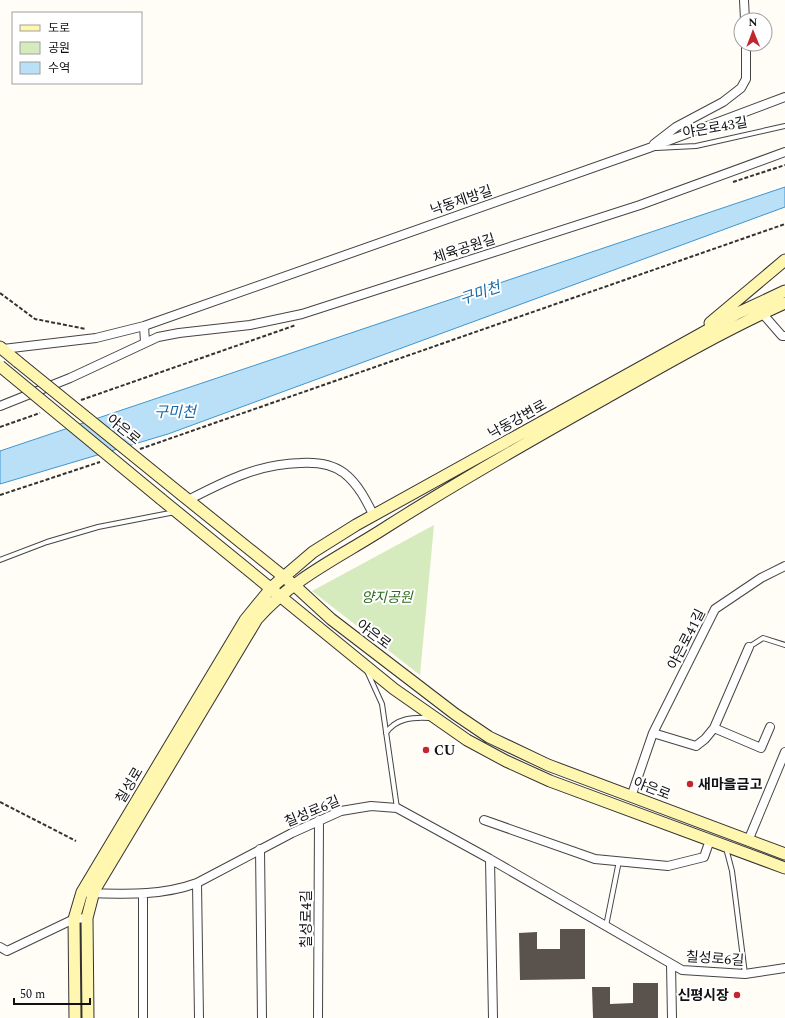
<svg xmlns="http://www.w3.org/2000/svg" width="785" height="1018" viewBox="0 0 785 1018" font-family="Spectral,'Noto Sans KR',serif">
<rect width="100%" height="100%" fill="#fffdf5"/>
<!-- green -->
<path fill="#d5ebbd" d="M434 525 420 675 312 591Z"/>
<!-- water -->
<path fill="#b9e0f7" stroke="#3f96cf" d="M785 187V207L168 434 0 484V451Z"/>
<!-- building -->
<path fill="#5a524d" d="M560 929H585V979L520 980 519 933 537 932V949H560Z
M633 983H658V1018H593L592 987H610V1004L633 1003Z"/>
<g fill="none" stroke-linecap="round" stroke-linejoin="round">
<defs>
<path id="lane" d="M656 148 696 146 785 126
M0 560 47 542 98 527 175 512
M749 647 763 638 785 645
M367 671 382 704 397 808
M386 733C396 718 413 717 430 718
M726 848 732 871 745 974
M606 926 619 861"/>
<path id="street" d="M744 0 745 20
M654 144 676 127 723 102 741 88 746 79V44
M762 313 782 336H785
M144 326 145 342
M3 349 96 338 144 326 649 148 785 97
M0 406 70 378 158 337 179 333 250 325 302 314 640 205 785 152
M188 500C225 481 258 464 300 463 316 462 332 464 344 473 358 484 366 500 374 516
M714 728 761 748 770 727
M653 733 696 746 705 739 714 728 749 647
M631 797 653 733 715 609 761 578 785 566
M484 820 595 859 668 866 704 857 710 840
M748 841 785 752
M260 849 262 1018
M490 859 493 1018
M197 883 199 1018
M88 893C126 894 161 896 197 883L292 833 341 811 371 806 397 808 490 859 682 970 745 974 785 968
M143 894V1018
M0 947 7 951 74 919 87 918
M671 964 672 1018
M318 1018 319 820"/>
<path id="secondary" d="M710 323 785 260
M0 347 18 362
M182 495 294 585 331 619 455 714 489 737 548 765 785 854
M161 499 394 689 467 740 506 761 550 781 785 868
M75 1018 74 919 82 892 245 620 272 587 313 552 356 525 697 336 738 313 785 291
M88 1018 87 918 94 891 257 619C294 577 342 556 388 526 459 481 531 440 604 399 664 365 723 331 785 303"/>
</defs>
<!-- lane casing -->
<use href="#lane" stroke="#444" stroke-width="6"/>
<!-- street casing -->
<use href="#street" stroke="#444" stroke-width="10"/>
<!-- secondary casing -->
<use href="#secondary" stroke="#333" stroke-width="13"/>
<!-- path -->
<path stroke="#333" stroke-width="2" stroke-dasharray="4 2" stroke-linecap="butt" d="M733 182 785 165
M0 293 35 319 86 329
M81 400 296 325
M0 427 40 413
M140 449 785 224
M0 495 100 462
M0 802 76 841"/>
<!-- lane -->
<use href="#lane" stroke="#fff" stroke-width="4"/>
<!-- street -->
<use href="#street" stroke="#fff" stroke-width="8"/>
<!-- secondary -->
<use href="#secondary" stroke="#fff6b0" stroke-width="11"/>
<defs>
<path id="secondary-bridge" d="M18 362 182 495
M0 366 161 499"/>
</defs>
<!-- secondary-bridge casing -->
<use href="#secondary-bridge" stroke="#333" stroke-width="13" stroke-linecap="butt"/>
<!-- secondary-bridge -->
<use href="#secondary-bridge" stroke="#fff6b0" stroke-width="11"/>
</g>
<!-- markers -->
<g fill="#c4262e" stroke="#fff" stroke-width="1.5">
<circle cx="426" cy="750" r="4"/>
<circle cx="690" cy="784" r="4"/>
<circle cx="737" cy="995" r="4"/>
</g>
<g text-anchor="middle" stroke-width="4" stroke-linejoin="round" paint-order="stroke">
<!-- street labels -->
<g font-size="14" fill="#111" stroke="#fff">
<text transform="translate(715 127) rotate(-10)" y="5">야은로43길</text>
<text transform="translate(461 200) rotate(-19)" y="5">낙동제방길</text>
<text transform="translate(464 248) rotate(-18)" y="5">체육공원길</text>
<text transform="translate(517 419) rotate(-29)" y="5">낙동강변로</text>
<text transform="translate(124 429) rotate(39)" y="5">야은로</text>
<text transform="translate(374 634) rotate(37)" y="5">야은로</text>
<text transform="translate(686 639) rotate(-63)" y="5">야은로41길</text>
<text transform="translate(129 785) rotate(-59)" y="5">칠성로</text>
<text transform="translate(652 788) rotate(21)" y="5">야은로</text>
<text transform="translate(312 811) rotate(-23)" y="5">칠성로6길</text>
<text transform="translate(306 919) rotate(-90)" y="5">칠성로4길</text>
<text transform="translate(715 958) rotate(4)" y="5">칠성로6길</text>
</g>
<!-- park labels -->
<g font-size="14" font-style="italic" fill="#2f6b1f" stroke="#fff">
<text x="387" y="602">양지공원</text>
</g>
<!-- poi labels -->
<g font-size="14" font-weight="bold" fill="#111" stroke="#fff" text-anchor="start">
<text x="434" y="755">CU</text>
<text x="698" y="789">새마을금고</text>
<text x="729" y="1000" text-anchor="end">신평시장</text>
</g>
<!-- water labels -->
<g font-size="15" font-style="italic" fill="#1768a6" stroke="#fff">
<text transform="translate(480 293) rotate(-19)" y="5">구미천</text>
<text x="175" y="417">구미천</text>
</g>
</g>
<!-- legend -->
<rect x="12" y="12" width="130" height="72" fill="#ffffff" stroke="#a0a0a0"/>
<rect x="20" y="25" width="20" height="6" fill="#fff6b0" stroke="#a0a0a0"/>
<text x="48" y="32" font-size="12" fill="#111111">도로</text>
<rect x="20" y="42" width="20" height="12" fill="#d5ebbd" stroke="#a0a0a0"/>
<text x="48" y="52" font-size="12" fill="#111111">공원</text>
<rect x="20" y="62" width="20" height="12" fill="#b9e0f7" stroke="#a0a0a0"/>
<text x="48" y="72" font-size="12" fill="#111111">수역</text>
<!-- north arrow -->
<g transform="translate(753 32) rotate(359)"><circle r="19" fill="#ffffff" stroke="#a0a0a0"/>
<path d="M0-3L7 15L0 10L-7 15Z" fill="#c4262e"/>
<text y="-6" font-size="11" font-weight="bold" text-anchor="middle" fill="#111111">N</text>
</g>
<!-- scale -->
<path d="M14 998v6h76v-6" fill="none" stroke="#111111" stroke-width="2"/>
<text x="20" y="998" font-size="12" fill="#111111" stroke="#ffffff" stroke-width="3" paint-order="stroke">50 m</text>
</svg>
